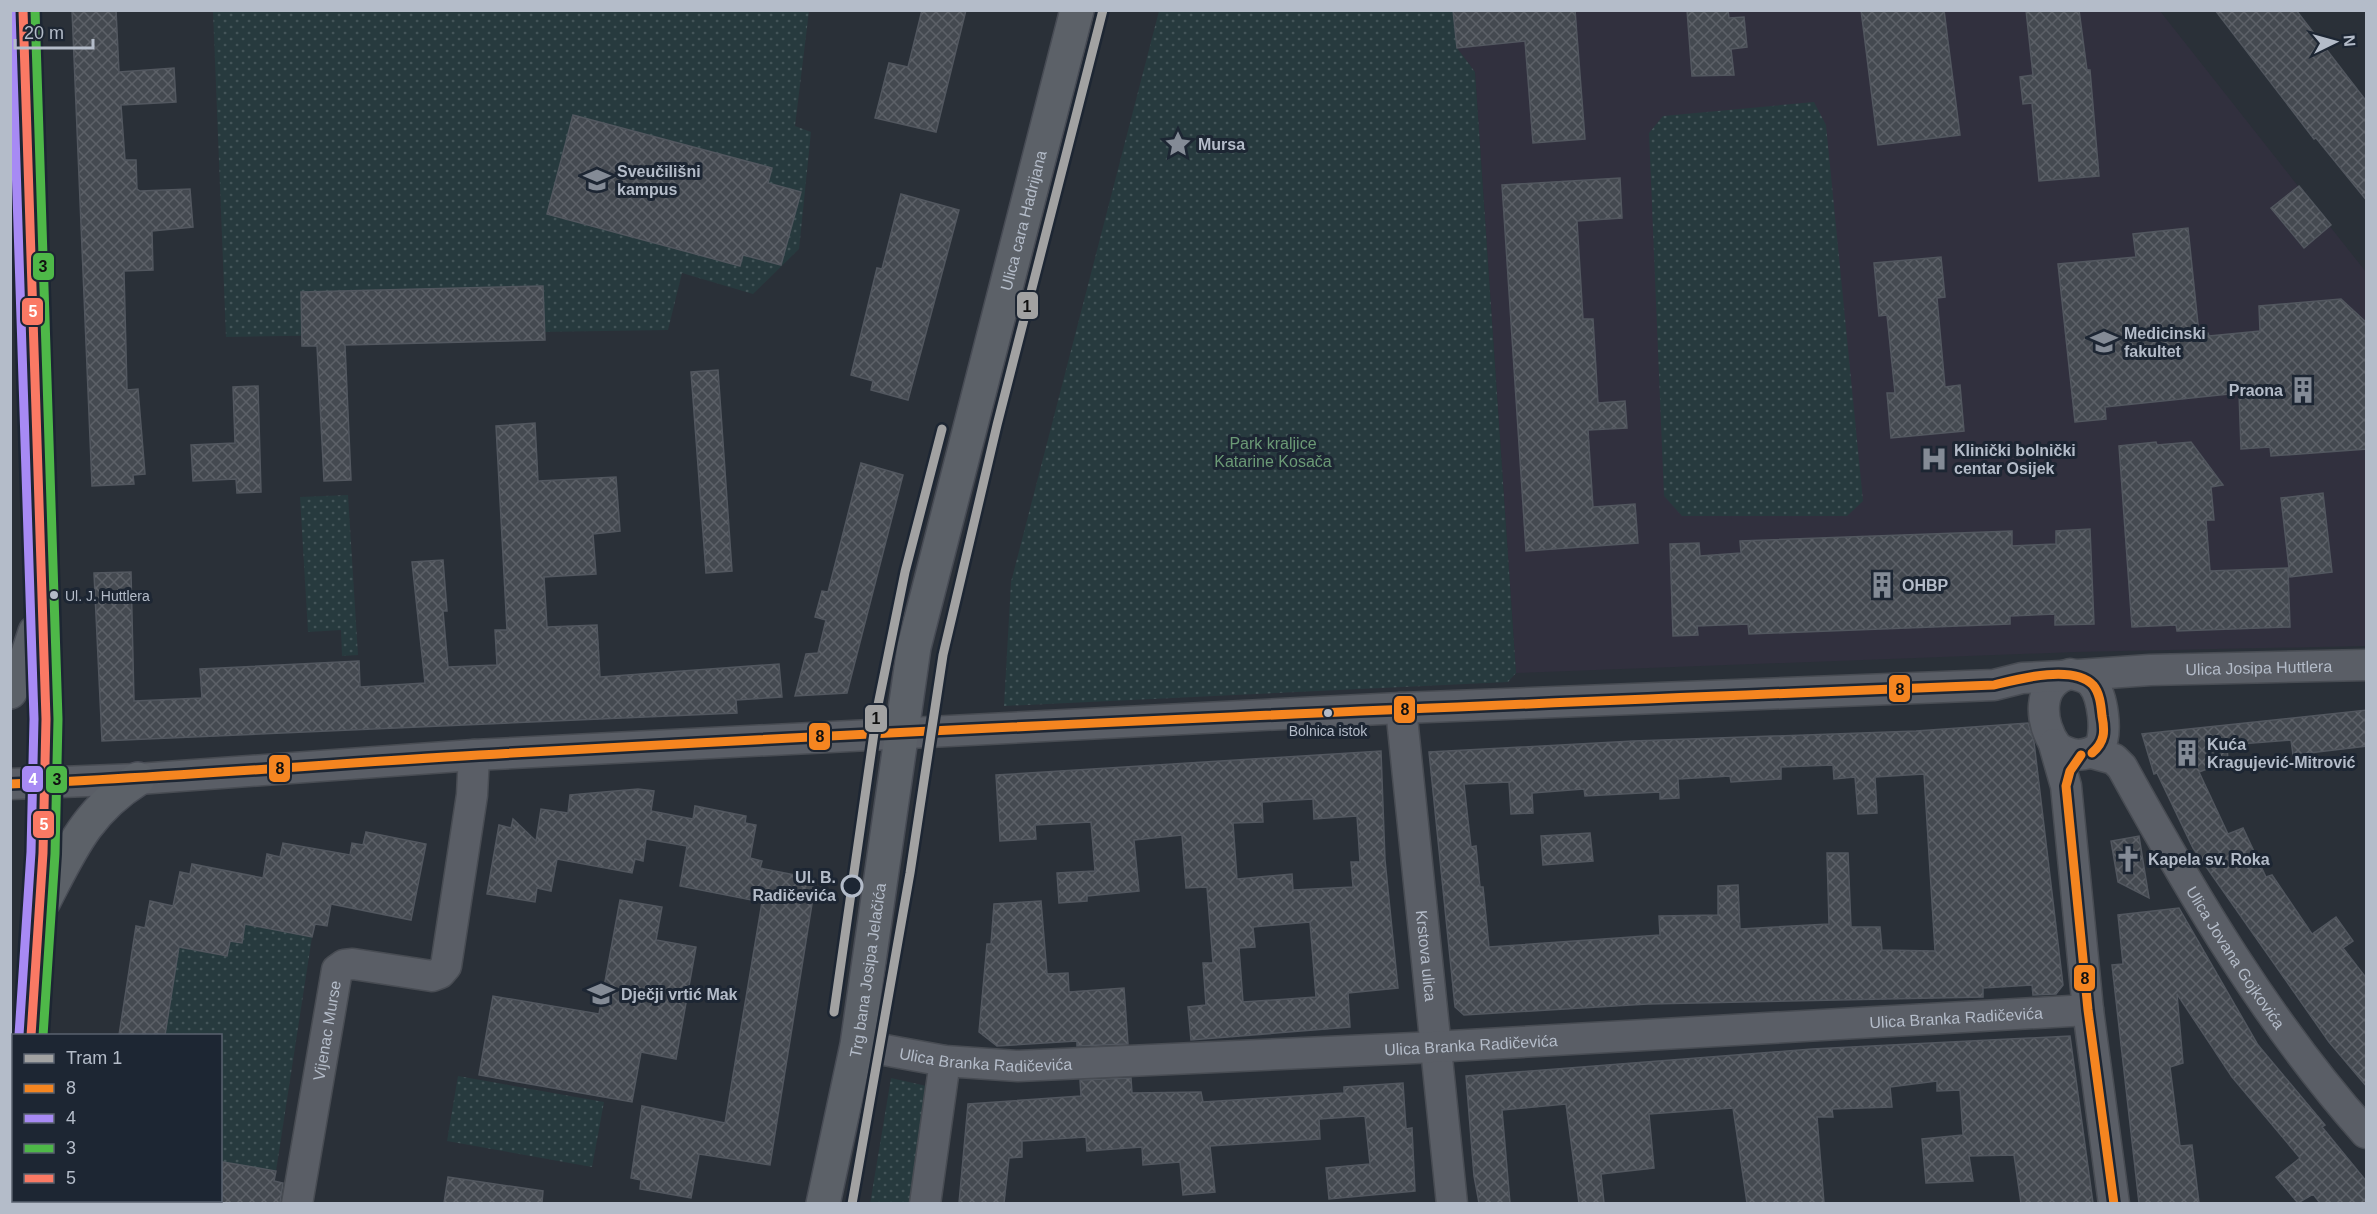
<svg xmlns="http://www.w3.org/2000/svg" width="2377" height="1214" viewBox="0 0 2377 1214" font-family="Helvetica,sans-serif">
<defs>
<pattern id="grass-dots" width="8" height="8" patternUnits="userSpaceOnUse" patternTransform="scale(1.5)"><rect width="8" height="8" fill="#273a3e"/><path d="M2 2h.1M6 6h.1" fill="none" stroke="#445559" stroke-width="1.8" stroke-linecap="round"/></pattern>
<pattern id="building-cross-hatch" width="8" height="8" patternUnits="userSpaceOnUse" patternTransform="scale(1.5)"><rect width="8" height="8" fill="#444950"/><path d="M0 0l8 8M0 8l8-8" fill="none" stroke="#5d6168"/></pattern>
</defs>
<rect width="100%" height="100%" fill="#2a3038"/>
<!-- medical -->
<path fill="#31303e" d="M1453 11H2160L2366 272V646L2076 652 1516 673 1475 72 1457 48Z"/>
<!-- grass -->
<path fill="url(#grass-dots)" d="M213 11H809L795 126 811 132 799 249 753 294 682 273 668 330 226 337Z
M1159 11H1453L1457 48 1475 72 1516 673 1508 682 1004 706 1011 582Z
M1814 102 1826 125 1863 501 1847 516H1682L1664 496 1649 133 1663 116Z
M348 495 358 655 342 656 341 630 308 632 300 497Z
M248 909 266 928 312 937 276 1171 223 1163 221 1170 220 1036H165L179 947 226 956 230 941 242 943Z
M458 1076 604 1102 592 1167 447 1141Z
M891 1078 931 1087 912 1203 870 1204Z"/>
<!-- building -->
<path fill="url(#building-cross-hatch)" stroke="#52575f" stroke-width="1.5" fill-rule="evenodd" d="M72 10H116L119 72 174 68 176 102 121 105 125 160H136L137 189 140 191 190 189 193 227 152 231 153 270 124 271 127 390 138 389 145 474 133 475 134 484 92 486Z
M922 10H966L936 132 875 118 889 63 908 67Z
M1453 10H1575L1585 139 1533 143 1525 41 1457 48Z
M1687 10H1728L1729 18 1744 17 1747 47 1731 49 1734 75 1692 76Z
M1861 10H1944L1960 135 1878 145Z
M2026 10H2079L2087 70H2090L2099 176 2039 181 2032 103 2023 104 2020 77 2033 75Z
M2215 10H2296L2367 102V201L2316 138 2314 139Z
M573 115 772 168 768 183 801 192 781 265 743 255 740 266 547 214Z
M1620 178 1622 218 1577 221 1583 319H1593L1598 403 1625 401 1627 428 1588 430 1593 507 1635 504 1638 543 1526 551 1502 185Z
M2299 186 2331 225 2304 248 2271 208Z
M901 194 959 210 908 400 871 390 873 381 851 375 877 268 882 269Z
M2188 228 2199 334 2208 333 2209 336 2260 331 2259 306 2341 299 2367 323V449L2271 456 2270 447 2241 449 2239 393 2105 407 2106 419 2075 422 2058 264 2136 257 2133 234Z
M1941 257 1945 297 1937 298 1945 387 1960 385 1964 431 1891 438 1887 393H1895L1887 315 1879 316 1874 263Z
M543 286 545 340 345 345 351 480 324 481 317 346H302L301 292Z
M718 370 732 571 706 573 691 372Z
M258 386 261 492 237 493 236 479 193 481 191 445 235 443 233 387Z
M535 423 538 481 616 477 620 531 593 534 596 574 544 577 547 627 597 625 600 677 779 664 782 697 736 700 737 713 102 741 94 573 131 572 134 701 202 698 200 669 359 661 360 687 425 683 412 562 443 560 447 611H443L448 667 497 665 495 630H507L496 426Z
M2156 442 2157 445 2191 442 2223 485 2211 487 2214 520H2206L2210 571 2288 568 2290 627 2177 631 2176 625 2132 627 2119 446Z
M861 463 903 475 847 693 795 696 806 654 818 653 826 620 815 617 822 591 828 592Z
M2323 493 2332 572 2290 577 2281 498Z
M2090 529 2094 624 2055 625V614L2010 616V624L1749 634 1748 624 1697 626 1698 635 1673 636 1670 544 1699 543 1700 556 1741 553 1740 541 2012 531V546L2032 545 2056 544V531Z
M2367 710V746L2293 755 2291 740 2227 745 2228 761 2199 772 2228 834 2243 828 2266 877 2272 875 2312 934 2336 917 2353 941 2343 948 2367 979V1087L2329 1042 2193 848 2157 773 2154 774 2142 734Z
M2028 723 2034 742 2063 985 2056 994 2033 995 2032 985 1983 988V997L1648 1004 1464 1015 1455 1007 1429 752 1633 741 1916 731ZM1833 765 1834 779 1855 777 1858 814 1877 813 1875 777 1924 774 1935 951 1882 950 1880 927H1851L1848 853H1827L1829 924 1740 929 1738 885 1718 886V915L1659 916 1660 935 1489 947 1483 887H1480L1476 846 1471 847 1464 784 1509 782 1511 814 1533 813 1532 793 1584 789 1585 796 1660 792V799L1679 798 1678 779 1730 776 1731 782 1781 779V767Z
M1381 751 1385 860 1398 988 1348 993 1350 1027 1191 1040 1188 1007 1206 1005 1203 963H1213L1207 887 1186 888 1182 835 1134 840 1139 891 1087 896V901L1059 903 1057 873 1095 871 1091 822 1035 825 1036 839 1000 841 996 775ZM1313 799 1314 819 1357 816 1360 862H1351L1353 887 1293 890 1292 874 1237 879 1233 823 1263 822 1262 802ZM1310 922 1316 997 1243 1002 1239 948 1255 947 1253 927Z
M638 789 654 791 651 811 693 819 695 806 746 816 745 823 756 825 750 858 762 861 760 868 816 879 770 1165 699 1154 691 1198 640 1189 641 1180 631 1178 642 1106 725 1123 762 902 680 886 687 846 646 839 643 861 635 859 632 873 557 859 551 891 537 888 535 902 487 894 499 825 511 828 513 819 536 841 541 809 568 813 570 795Z
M366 832 426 844 411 920 331 904 327 926 315 924 312 937 245 924 242 943 230 941 227 956 179 947 165 1035H119L136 926 145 928 150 901 173 906 180 872 190 874 192 864 263 878 267 854 280 857 283 843 350 855 352 843 363 845Z
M1590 833 1593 861 1543 865 1541 836Z
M2139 836 2149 898 2118 882 2111 841Z
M620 900 662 907 656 940 696 947 676 1059 641 1052 632 1102 479 1075 493 996 599 1014Z
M1041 901 1047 974 1068 973 1069 992 1124 988 1128 1044 1077 1046V1041L997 1046 979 1032 987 944H991L994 904Z
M2179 908 2258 1045 2325 1125 2322 1127 2367 1182V1203H2320L2313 1194 2298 1203 2276 1177 2300 1158 2232 1077 2177 994 2183 1063 2170 1067 2180 1146 2192 1145 2199 1203H2139L2112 965 2123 964 2118 915Z
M2070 1036 2093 1203H2021L2014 1155 1969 1156 1973 1181 1926 1183 1922 1139 1963 1135 1960 1090 1937 1091V1081L1890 1087 1892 1107 1832 1109 1833 1117H1817L1824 1203H1747L1733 1108 1649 1114 1654 1168 1601 1174 1604 1203H1579L1566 1104 1502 1110 1510 1203H1479L1474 1176 1466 1076 1812 1049Z
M1131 1078 1132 1093 1201 1092 1203 1102 1344 1093V1087L1403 1083 1406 1129 1412 1128 1415 1191 1329 1199 1326 1168 1370 1164 1365 1116 1319 1119 1320 1139 1210 1146 1215 1192 1183 1195 1180 1162 1143 1165 1142 1147 1087 1151 1086 1137 1022 1141V1157L1009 1158 1004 1203H959L968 1104 1081 1096 1080 1080Z
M223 1162 276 1171 274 1181 283 1183 280 1203H220Z
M448 1177 543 1191 542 1203H444Z"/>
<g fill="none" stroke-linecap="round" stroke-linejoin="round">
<defs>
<g id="minor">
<path d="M2070 674C2078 675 2086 677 2092 683 2103 696 2108 734 2099 748 2085 757 2071 757 2057 747 2039 724 2036 682 2070 674Z"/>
<path id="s1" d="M2079 675 2150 670 2366 665"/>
<path id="s2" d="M1401 708 1452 1204"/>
<path d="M2054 744 2066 786 2088 1010 2114 1204"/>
<path id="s3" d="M2092 753 2114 759 2122 767C2193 896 2268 1023 2366 1133"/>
<path d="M10 784 138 779 474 755 1401 708 1994 685 2022 678 2062 676"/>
<path id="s4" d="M857 1045 945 1061 1018 1066 1415 1048 2088 1010"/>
<path id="s5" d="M297 1204 337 970 344 965 353 964 432 976 440 973 446 966 472 795 474 755"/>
<path d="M925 1204 945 1061"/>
</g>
<g id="major">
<path d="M23 10 46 719 43 853 31 1036"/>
<path d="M10 692 22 672 35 632"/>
<path d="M44 901C71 849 87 811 138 779"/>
<path d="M11 1204 14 1187"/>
<path id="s6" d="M823 1204 857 1045 914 647 1077 10"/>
</g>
</defs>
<!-- minor casing -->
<use href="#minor" stroke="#484c53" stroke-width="33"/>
<!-- major casing -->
<use href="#major" stroke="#484c55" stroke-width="36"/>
<!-- minor -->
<use href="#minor" stroke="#5a5e66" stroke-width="30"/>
<!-- major -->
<use href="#major" stroke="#5c6168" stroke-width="33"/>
<defs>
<path id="bus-1" d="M2081 755 2070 771 2066 786 2088 1010 2114 1204
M10 784C167 778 322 764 479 755 984 726 1489 705 1994 685 2018 679 2073 664 2093 685 2100 693 2101 706 2102 716 2105 731 2105 742 2092 753"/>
<path id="bus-2" d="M11 10 34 719 31 852 19 1035"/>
<path id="bus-3" d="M35 10 58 719 55 854 43 1036"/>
<path id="bus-4" d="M23 10 46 719 43 853 31 1036"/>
</defs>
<!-- bus-1 casing -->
<use href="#bus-1" stroke="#1d2633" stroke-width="14"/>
<!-- bus-2 casing -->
<use href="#bus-2" stroke="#1d2633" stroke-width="14"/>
<!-- bus-3 casing -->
<use href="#bus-3" stroke="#1d2633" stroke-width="14"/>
<!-- bus-4 casing -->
<use href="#bus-4" stroke="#1d2633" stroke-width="14"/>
<!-- bus-1 -->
<use href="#bus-1" stroke="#f58520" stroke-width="9"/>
<!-- bus-2 -->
<use href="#bus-2" stroke="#a78af4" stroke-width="9"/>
<!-- bus-3 -->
<use href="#bus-3" stroke="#4eb848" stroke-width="9"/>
<!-- bus-4 -->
<use href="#bus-4" stroke="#fa7964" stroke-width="9"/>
<defs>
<path id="tram-1" d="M834 1012 878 705 905 572 942 429
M852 1204 910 873 943 655 997 425 1103 10"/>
</defs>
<!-- tram-1 casing -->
<use href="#tram-1" stroke="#1d2633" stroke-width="14"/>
<!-- tram-1 -->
<use href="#tram-1" stroke="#a2a2a2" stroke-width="9"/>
</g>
<!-- icons -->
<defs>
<symbol id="sight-bare" viewBox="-9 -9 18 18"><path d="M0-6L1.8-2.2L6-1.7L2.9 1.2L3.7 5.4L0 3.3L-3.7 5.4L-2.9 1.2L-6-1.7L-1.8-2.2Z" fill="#848b96" stroke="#1d2633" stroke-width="2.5" paint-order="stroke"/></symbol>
<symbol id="university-bare" viewBox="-9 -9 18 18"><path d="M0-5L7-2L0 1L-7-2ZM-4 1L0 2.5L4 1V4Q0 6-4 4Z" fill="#848b96" stroke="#1d2633" stroke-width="2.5" paint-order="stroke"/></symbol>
<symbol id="building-bare" viewBox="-9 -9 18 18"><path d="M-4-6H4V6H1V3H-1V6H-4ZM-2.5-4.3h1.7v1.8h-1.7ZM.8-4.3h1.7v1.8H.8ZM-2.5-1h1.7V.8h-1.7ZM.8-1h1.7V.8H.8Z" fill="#848b96" stroke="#1d2633" stroke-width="2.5" paint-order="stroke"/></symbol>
<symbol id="hospital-bare" viewBox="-9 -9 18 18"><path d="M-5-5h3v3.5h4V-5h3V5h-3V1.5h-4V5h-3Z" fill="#848b96" stroke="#1d2633" stroke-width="2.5" paint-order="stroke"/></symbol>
<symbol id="church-bare" viewBox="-9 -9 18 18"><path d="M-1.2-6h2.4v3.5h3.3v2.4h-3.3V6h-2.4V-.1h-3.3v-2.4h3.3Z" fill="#848b96" stroke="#1d2633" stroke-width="2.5" paint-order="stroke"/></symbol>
<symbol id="school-bare" viewBox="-9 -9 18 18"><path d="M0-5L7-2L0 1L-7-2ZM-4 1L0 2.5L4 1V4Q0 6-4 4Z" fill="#848b96" stroke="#1d2633" stroke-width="2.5" paint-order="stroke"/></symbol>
</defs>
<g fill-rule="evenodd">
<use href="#sight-bare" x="1159" y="125" width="38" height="38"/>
<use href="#university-bare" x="578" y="161" width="38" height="38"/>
<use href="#university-bare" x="2085" y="323" width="38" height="38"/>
<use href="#building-bare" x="2284" y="371" width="38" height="38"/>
<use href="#hospital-bare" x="1915" y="440" width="38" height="38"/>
<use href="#building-bare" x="1863" y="566" width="38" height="38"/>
<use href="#building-bare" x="2168" y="734" width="38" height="38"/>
<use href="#church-bare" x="2109" y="840" width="38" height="38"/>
<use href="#school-bare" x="582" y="975" width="38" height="38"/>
</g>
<!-- markers -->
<g fill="#b4bcc9" stroke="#1d2633" stroke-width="2">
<circle cx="54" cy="595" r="5"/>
<circle cx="1328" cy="713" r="5"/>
</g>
<circle fill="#1d2633" stroke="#b4bcc9" stroke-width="3" cx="852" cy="886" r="10"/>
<g text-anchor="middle" stroke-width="6" stroke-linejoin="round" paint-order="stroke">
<!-- bus labels -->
<g font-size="14" fill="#b4bcc9" stroke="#1d2633" text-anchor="start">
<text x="65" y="601">Ul. J. Huttlera</text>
<text x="1328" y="736" text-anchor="middle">Bolnica istok</text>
</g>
<!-- poi labels -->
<g font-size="16" font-weight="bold" fill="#b4bcc9" stroke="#1d2633" text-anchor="start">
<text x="1198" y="150">Mursa</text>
<text x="617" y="177">Sveučilišni<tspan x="617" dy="18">kampus</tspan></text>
<text x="2124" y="339">Medicinski<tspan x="2124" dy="18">fakultet</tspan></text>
<text x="2283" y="396" text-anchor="end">Praona</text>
<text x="1954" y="456">Klinički bolnički<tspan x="1954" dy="18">centar Osijek</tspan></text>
<text x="1902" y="591">OHBP</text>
<text x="2207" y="750">Kuća<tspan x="2207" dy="18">Kragujević-Mitrović</tspan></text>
<text x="2148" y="865">Kapela sv. Roka</text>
<text x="621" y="1000">Dječji vrtić Mak</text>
</g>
<!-- street labels -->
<g font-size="16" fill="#b4bcc9" stroke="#1d2633">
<text dy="6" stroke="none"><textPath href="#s6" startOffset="1005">Ulica cara Hadrijana</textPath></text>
<text dy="6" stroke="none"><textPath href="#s1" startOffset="180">Ulica Josipa Huttlera</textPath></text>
<text dy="6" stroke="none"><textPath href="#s2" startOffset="249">Krstova ulica</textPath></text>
<text dy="6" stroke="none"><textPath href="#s3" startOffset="256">Ulica Jovana Gojkovića</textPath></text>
<text dy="6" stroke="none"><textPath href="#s6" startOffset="238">Trg bana Josipa Jelačića</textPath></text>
<text dy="6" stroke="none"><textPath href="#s4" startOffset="1102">Ulica Branka Radičevića</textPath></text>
<text dy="6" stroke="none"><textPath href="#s5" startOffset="176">Vijenac Murse</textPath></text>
<text dy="6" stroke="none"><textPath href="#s4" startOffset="616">Ulica Branka Radičevića</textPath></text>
<text dy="6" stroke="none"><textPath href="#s4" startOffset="130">Ulica Branka Radičevića</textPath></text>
</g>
<!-- park labels -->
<g font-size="16" fill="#6b9a76" stroke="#1d2633">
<text x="1273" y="449">Park kraljice<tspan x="1273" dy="18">Katarine Kosača</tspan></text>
</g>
<!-- stop labels -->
<g font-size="16" font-weight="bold" fill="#b4bcc9" stroke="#1d2633" text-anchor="end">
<text x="836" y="883">Ul. B.<tspan x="836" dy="18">Radičevića</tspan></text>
</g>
</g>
<g stroke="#1d2633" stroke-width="2">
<rect x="32" y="252" width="23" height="29" rx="6" fill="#4eb848"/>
<rect x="1016" y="291" width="23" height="29" rx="6" fill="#a2a2a2"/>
<rect x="21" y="297" width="23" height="29" rx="6" fill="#fa7964"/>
<rect x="1888" y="674" width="23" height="29" rx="6" fill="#f58520"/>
<rect x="1393" y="695" width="23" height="29" rx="6" fill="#f58520"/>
<rect x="864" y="704" width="24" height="29" rx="6" fill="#a2a2a2"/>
<rect x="808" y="722" width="23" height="29" rx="6" fill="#f58520"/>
<rect x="268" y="754" width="23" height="29" rx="6" fill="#f58520"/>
<rect x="21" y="765" width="23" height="28" rx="6" fill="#a78af4"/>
<rect x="45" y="765" width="23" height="29" rx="6" fill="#4eb848"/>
<rect x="32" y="810" width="23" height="29" rx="6" fill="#fa7964"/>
<rect x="2073" y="964" width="23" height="28" rx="6" fill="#f58520"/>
</g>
<g font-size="16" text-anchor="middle" font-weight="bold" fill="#fff">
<text x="33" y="317">5</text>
<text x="33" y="785">4</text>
<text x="44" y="830">5</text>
</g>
<g font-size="16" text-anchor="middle" font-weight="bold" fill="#111">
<text x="43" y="272">3</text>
<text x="1027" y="312">1</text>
<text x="1900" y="695">8</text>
<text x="1405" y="715">8</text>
<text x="876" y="724">1</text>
<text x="820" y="742">8</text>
<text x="280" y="774">8</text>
<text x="57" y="785">3</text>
<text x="2085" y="984">8</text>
</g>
<!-- border -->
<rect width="2377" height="1214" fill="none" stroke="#b4bcc9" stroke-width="24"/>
<!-- legend -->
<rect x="12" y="1034" width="210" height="168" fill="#1d2633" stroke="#59626f" stroke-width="1.5"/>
<rect x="24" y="1054" width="30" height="9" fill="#a2a2a2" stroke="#59626f" stroke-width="1.5"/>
<text x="66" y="1064" font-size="18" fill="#b4bcc9">Tram 1</text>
<rect x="24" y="1084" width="30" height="9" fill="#f58520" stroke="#59626f" stroke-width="1.5"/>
<text x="66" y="1094" font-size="18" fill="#b4bcc9">8</text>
<rect x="24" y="1114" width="30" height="9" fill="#a78af4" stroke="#59626f" stroke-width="1.5"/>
<text x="66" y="1124" font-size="18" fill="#b4bcc9">4</text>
<rect x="24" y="1144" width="30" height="9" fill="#4eb848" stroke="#59626f" stroke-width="1.5"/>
<text x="66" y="1154" font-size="18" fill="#b4bcc9">3</text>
<rect x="24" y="1174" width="30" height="9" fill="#fa7964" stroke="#59626f" stroke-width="1.5"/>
<text x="66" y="1184" font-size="18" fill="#b4bcc9">5</text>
<!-- north arrow -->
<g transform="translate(2335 42) rotate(85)" stroke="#1d2633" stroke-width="4.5" paint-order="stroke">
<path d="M0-4.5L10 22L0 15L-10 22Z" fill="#b4bcc9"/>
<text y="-9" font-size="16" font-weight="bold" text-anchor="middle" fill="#b4bcc9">N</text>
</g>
<!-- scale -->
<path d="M15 39v9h78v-9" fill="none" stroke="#b4bcc9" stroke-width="3"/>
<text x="24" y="39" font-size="18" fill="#b4bcc9" stroke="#1d2633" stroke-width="4.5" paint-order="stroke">20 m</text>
</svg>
